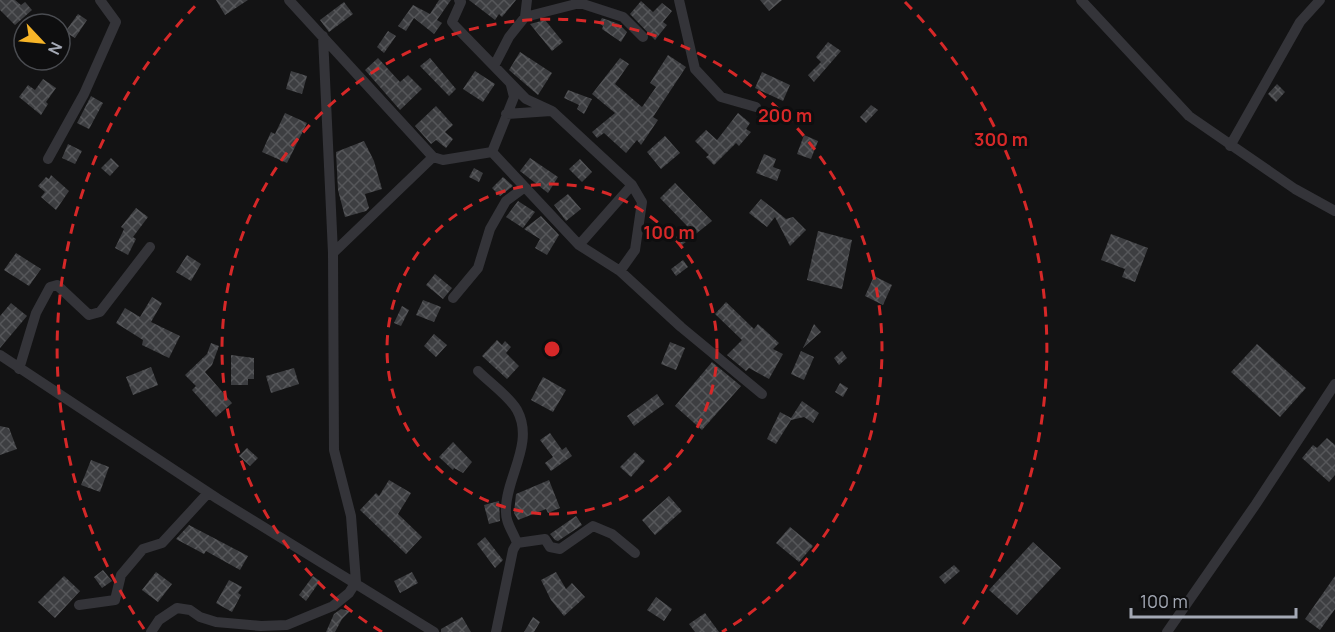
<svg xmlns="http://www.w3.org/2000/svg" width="1335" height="632" viewBox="0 0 1335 632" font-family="Manrope,sans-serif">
<defs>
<pattern id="building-cross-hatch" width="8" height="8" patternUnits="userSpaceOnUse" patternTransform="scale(1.5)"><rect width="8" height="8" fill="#3d3e41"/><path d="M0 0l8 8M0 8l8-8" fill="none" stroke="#56575a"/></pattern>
</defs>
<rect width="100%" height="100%" fill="#131314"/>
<!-- building -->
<path fill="url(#building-cross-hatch)" d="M0 0H15L21 5 25 2 32 10 15 25 0 10Z
M216 0H248L225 15Z
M439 0H451L437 20 442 23 434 34 414 18 406 31 398 26 413 5 430 14Z
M469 0H516L502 17 499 14 495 20Z
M760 0H782L769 11Z
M641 1 653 12 662 3 672 11 663 22 667 25 655 40 630 14Z
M344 2 353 14 329 32 320 20Z
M78 14 87 20 75 38 65 32Z
M602 18 619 24 627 32 621 42 602 29 603 26 599 23Z
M545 20 563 42 552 51 530 24Z
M388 31 396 36 384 53 377 47Z
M828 42 841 51 814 82 808 75 821 62 816 57Z
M520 52 552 73 538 95 509 70Z
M668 55 686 67 653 117 658 120 641 145 637 140 626 153 604 133 597 138 592 132 615 113 592 94 620 58 629 64 615 84 642 107 656 87 650 83Z
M378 58 400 82 408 75 422 89 400 110 365 70Z
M430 58 456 89 449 96 420 66Z
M291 71 307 76 302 94 286 89Z
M475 71 495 84 483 102 463 89Z
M762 72 790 85 783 101 755 88Z
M43 79 56 88 46 102 48 104 41 115 19 97 28 85 35 90Z
M1277 84 1285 92 1276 102 1268 94Z
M568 90 592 99 584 114 577 109 579 105 564 98Z
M91 96 103 103 89 129 77 123Z
M871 105 878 110 866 123 860 117Z
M436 106 453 125 445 132 453 139 446 148 436 140 431 144 415 126Z
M285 113 307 123 287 163 262 152 271 132 275 134Z
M738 113 750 123 746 129 751 132 739 146 736 143 714 165 706 157 709 155 695 141 706 130 717 140Z
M804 135 818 141 811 159 797 154Z
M665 136 680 153 661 169 647 152Z
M364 141 374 161 382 189 365 194 369 208 366 211 345 217 338 190 336 152Z
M68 144 82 151 75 164 62 158Z
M764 154 776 159 773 167 781 170 777 181 756 173Z
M111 158 119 166 110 176 101 168Z
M530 158 558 177 548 193 520 171Z
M580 159 592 172 582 182 569 169Z
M474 168 483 173 479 182 469 177Z
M51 175 69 191 56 210 41 197 45 192 38 186 46 177 49 179Z
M503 177 513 186 500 196 492 188Z
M675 183 712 221 682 245 676 237 688 227 660 198Z
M568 194 581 209 566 221 554 205Z
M761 199 786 219 793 217 806 230 790 246 775 217 767 227 749 213Z
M518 201 535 212 523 228 506 217Z
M136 208 148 217 133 237 136 239 128 255 115 248 124 229 121 227Z
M541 216 559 235 547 255 535 248 540 239 524 229Z
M818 231 852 240 842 289 807 280Z
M1111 234 1148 248 1135 282 1122 277 1125 269 1101 260Z
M16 253 41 269 29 286 4 270Z
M187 255 201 264 191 281 176 272Z
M683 260 688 267 676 276 671 269Z
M435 274 452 288 443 299 426 285Z
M874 276 892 285 883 305 865 296Z
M152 297 162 303 151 322 180 336 169 358 142 345 143 340 116 323 125 308 140 317Z
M423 300 441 307 434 322 416 315Z
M726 302 754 329 758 324 779 343 773 349 783 354 769 379 749 368 746 371 727 355 742 340 715 314Z
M11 303 27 316 0 348V316Z
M402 306 409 310 401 326 394 323Z
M814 324 821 332 803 348Z
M434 334 447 345 436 357 424 346Z
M497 340 502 345 505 341 511 347 506 353 519 366 507 379 482 356Z
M670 342 685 348 676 370 661 364Z
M211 343 219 346 212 365 205 372 232 403 216 417 192 390 196 386 185 375 207 354Z
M1257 344 1306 388 1280 417 1231 372Z
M801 351 814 357 804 380 791 374Z
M842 351 847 358 839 365 834 358Z
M231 355 254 358V379H248V385H231Z
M712 362 741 386 702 430 675 406Z
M151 367 158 385 133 395 126 377Z
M294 368 299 384 271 393 266 376Z
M543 377 566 390 553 412 531 400Z
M840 383 848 388 843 397 835 392Z
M657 394 664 404 634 426 627 416Z
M802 401 819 413 813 423 804 417 791 420 776 444 767 439 780 412 791 418Z
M0 426 9 428 17 449 0 455Z
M550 433 562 450 566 447 572 456 551 471 545 463 553 457 540 440Z
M1327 438 1335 445V475L1329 482 1302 458 1313 445 1317 448Z
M453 442 472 462 463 473 454 468 453 470 439 457Z
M247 448 258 458 250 466 239 456Z
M635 452 645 461 631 477 620 467Z
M91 460 109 467 100 492 81 485Z
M389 480 411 493 398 514 422 537 406 554 360 510 376 493 379 496Z
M549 480 560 508 548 513 546 509 518 520 514 513 516 494Z
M669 496 682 511 655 535 642 520Z
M499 501 500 521 489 524 484 505Z
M576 516 582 525 558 541 555 540 550 534Z
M189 525 248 556 240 570 206 551 204 554 176 539Z
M790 527 813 546 799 562 776 543Z
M485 537 503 560 495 568 477 544Z
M1033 542 1061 568 1017 615 989 590Z
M954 565 960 571 945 584 939 577Z
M103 570 112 581 102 588 94 577Z
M156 572 172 584 158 602 142 590Z
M412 572 418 583 400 593 394 581Z
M556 572 566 589 572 583 585 597 564 616 551 600 541 580Z
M64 576 80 591 55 618 38 602Z
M313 576 320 581 306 601 299 595Z
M1335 576V609L1320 630 1305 619Z
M229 580 242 587 238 593 241 595 232 612 216 603Z
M656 597 672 609 664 621 647 610Z
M341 609 350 611 342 619 335 632H326L334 614Z
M705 613 719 632H695L689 624Z
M462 617 471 632H441V629Z
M533 617 540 622 534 632H524Z"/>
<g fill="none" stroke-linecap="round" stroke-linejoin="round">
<!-- minor -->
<path stroke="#343439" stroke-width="10" d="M289 0 433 157 443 160 492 152
M459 0 461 2 452 22 456 27 526 99 552 111 632 185 642 202 635 250 620 271
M679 0 695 69 721 97 756 107
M1081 0 1189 116 1295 189 1335 211
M525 17 527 0
M494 66 509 37 525 17 580 3 623 17 643 37
M506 114 551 111
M1230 146 1300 22 1320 0
M492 152 579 245 620 271 681 327 762 394
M492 152 514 97 511 85
M48 159 84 94 116 22 100 0
M579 245 632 185
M333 253 433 157
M453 298 478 268 490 229 506 201 525 187
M0 355 218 499 434 632
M19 369 36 313 50 287 57 285 89 315 100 312 150 247
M478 371C490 383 509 396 517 410 535 443 506 477 506 509 505 523 513 531 517 543L513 550 496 632
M517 543 545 539 550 547 560 549 593 526 612 534 635 553
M79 605 115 600 121 575 143 549 162 543 208 493
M151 632 159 620 177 608 190 610 200 617 216 622 261 626 287 625 333 606 349 593 356 582 351 516 334 450 333 253 323 36
M1167 632 1256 504 1335 384"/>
</g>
<!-- distance rings -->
<g fill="none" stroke="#d62828" stroke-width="3" stroke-dasharray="10 8">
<circle cx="552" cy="349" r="165"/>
<path d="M382 632A330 330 0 1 1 722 632"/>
<path d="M144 629A495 495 0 0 1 199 2M905 2A495 495 0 0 1 960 629"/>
</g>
<circle cx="552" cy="349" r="9" fill="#d62828" stroke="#0e0e0f" stroke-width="3"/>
<g font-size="18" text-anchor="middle" font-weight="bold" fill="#d62828" stroke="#0e0e0f" stroke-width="6" stroke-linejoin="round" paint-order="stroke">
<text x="785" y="122">200 m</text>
<text x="1001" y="146">300 m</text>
<text x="669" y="239">100 m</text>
</g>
<!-- north arrow -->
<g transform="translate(42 42) rotate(116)"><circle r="28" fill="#0e0e0f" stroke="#4a4c51" stroke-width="1.5"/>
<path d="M0-4.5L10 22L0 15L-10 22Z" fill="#f7b528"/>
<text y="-9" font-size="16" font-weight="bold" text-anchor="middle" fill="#a4a9b5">N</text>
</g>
<!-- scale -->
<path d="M1131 608v9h165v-9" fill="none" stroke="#a4a9b5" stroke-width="3"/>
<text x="1140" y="608" font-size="18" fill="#a4a9b5" stroke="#0e0e0f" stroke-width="4.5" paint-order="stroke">100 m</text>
</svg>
